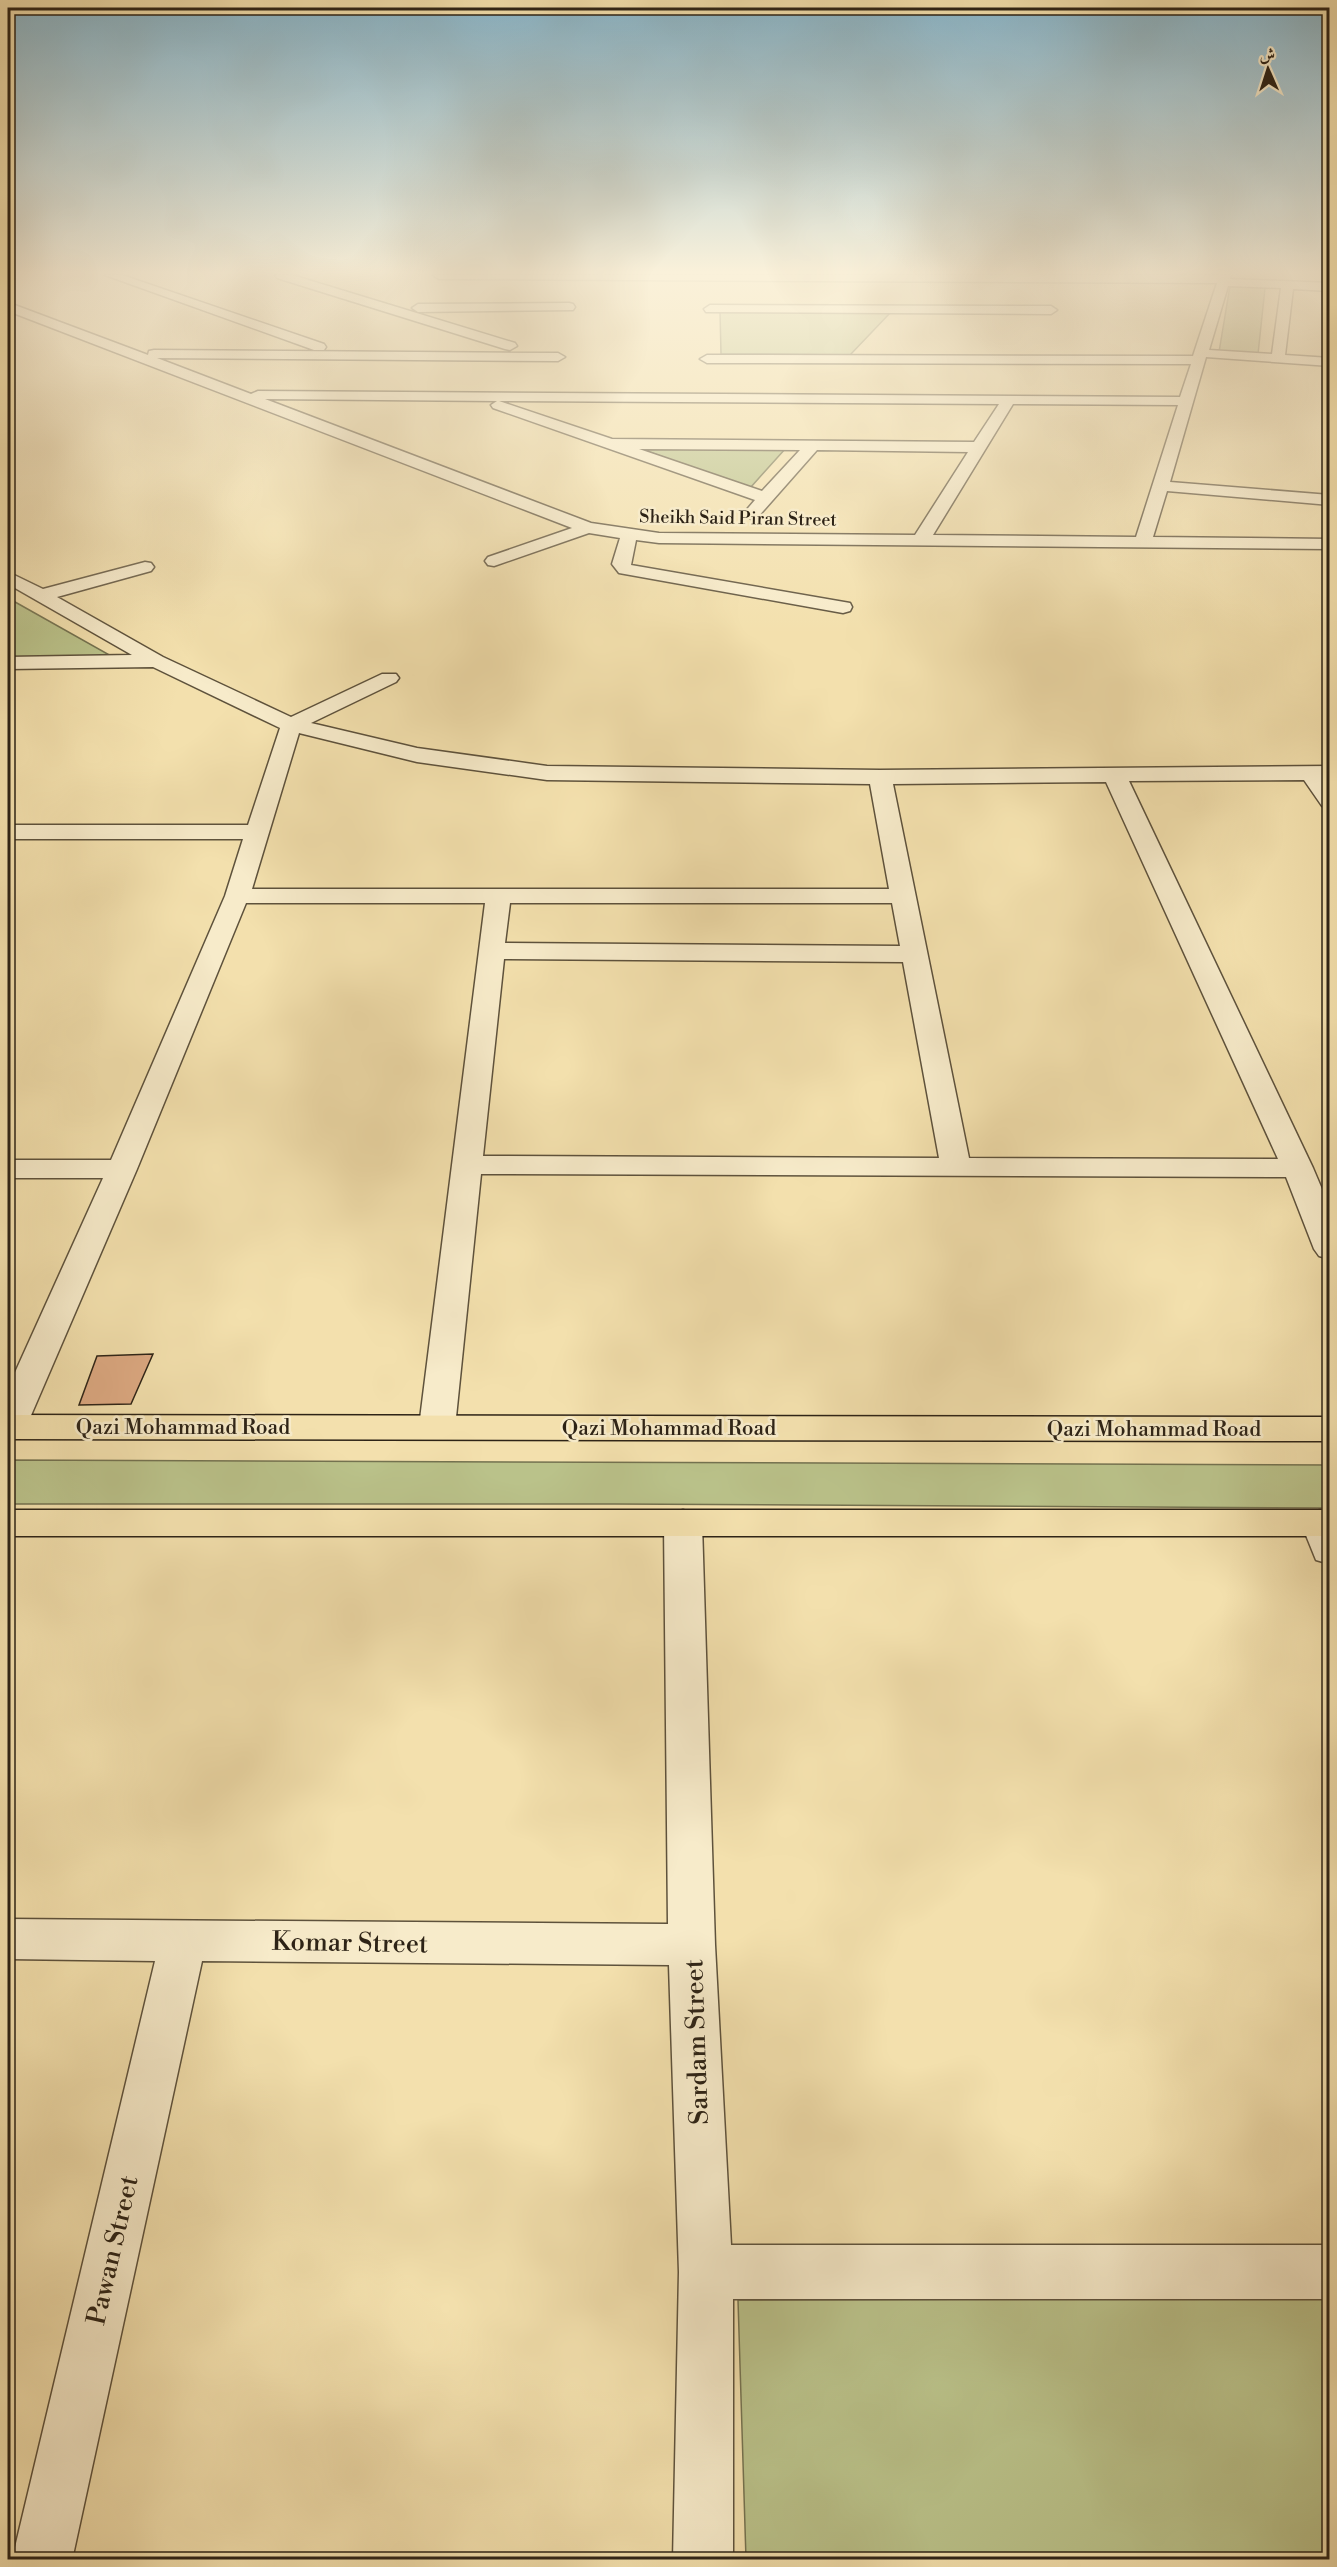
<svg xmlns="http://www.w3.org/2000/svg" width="1337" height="2567" viewBox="0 0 1337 2567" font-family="'Libre Bodoni',Amiri,serif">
<rect width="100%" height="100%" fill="#f3e0ad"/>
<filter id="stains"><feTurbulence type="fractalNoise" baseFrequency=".00333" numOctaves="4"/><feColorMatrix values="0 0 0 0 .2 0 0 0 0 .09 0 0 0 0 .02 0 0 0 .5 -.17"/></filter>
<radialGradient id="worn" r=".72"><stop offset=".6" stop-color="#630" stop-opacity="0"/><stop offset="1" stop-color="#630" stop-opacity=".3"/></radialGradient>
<!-- green -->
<path fill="#bac28a" stroke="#747250" stroke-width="1.5" d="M1230 286 1265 288 1258 354 1219 352Z
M720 311 891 312 850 355 721 354Z
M638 448H786L750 488Z
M8 598 113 657 8 658Z
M8 1460 1329 1465 1330 1508 615 1504H8Z
M1329 2298V2559H746L738 2300Z"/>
<!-- building -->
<path fill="#dda982" stroke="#2d2316" stroke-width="1.5" d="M153 1354 131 1404 79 1405 97 1356Z"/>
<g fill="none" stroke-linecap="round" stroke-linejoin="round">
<defs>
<path id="minor" d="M105 275H122L324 344 326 347 324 350H314Z
M275 275H292L515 343 517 346 510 350 505 349 277 278Z
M433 275H1231L1230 279 1330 283V291L1293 289 1285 355 1330 358V366L1206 357 1170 482 1330 495V505L1167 491 1153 537 1330 539V549L659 543 636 540 631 565 850 603 852 607 850 611 843 613 619 573 612 564 620 538 589 533 494 566 488 565 485 561 488 557 572 528 8 311V303L12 304 148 355 149 351 154 350 558 353 565 357 558 361 157 358 251 394 258 391 1180 397 1191 364 707 363 700 359 707 355 1193 356 1217 283 439 279ZM1228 286 1281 288 1272 354 1209 350ZM265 399 497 401 491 405 493 408 755 500 743 514 751 519 757 518 817 450 968 452 915 535 659 533 591 523ZM499 401 999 404 974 442 612 439ZM1013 404 1178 405 1136 537 933 535ZM639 449 800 450 762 491Z
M569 303 573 304 575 307 573 310 418 312 412 308 418 304Z
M710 305 1051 306 1057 310 1051 314 706 312 704 309Z
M145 562 151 563 154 567 151 571 57 597 163 657 291 717 382 674H396L399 678 396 682 311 723 417 748 547 766 880 770 1330 766V780H1326L1330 784V808L1322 806 1304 780 1129 781 1313 1168 1330 1208V1259L1319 1256 1314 1249 1286 1177 481 1174 455 1427 450 1436 437 1439 424 1436 419 1427 485 903H246L137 1169 26 1427 21 1436 8 1439V1388L103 1178H8V1160H111L225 896 243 839H8V825H248L280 728 153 667 8 669V657L132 655 8 584V572L43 589ZM299 733 417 762 547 780 870 784 889 889H252ZM1106 782 1278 1159 969 1158 893 784ZM510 903H892L900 946 505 943ZM504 959 903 962 939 1158 483 1156Z
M683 1510 696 1514 702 1524 715 1945 731 2245H1330V2299H733V2560H673L679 2272 669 1965 202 1961 72 2560H12L155 1961 8 1959V1919L668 1924 664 1524 670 1514Z
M1320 1510 1330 1512V1564L1316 1560 1301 1523 1307 1513Z"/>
<path id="major" d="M8 1415 1330 1417V1441L8 1439Z
M8 1510H1330V1536H8Z"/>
</defs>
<!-- minor casing -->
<use href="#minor" stroke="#5e523c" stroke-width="3"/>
<!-- major casing -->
<use href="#major" stroke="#2d2316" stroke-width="3"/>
<!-- minor -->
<use href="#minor" fill="#f7ebca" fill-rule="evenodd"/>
<!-- major -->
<use href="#major" fill="#f3e0ad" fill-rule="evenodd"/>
</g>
<!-- sky -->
<linearGradient id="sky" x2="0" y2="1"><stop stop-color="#89b8ce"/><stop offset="0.43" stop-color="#faf1da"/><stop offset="1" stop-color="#faf1da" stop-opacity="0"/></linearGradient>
<rect width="1337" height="634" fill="url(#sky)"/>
<g text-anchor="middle" stroke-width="5" stroke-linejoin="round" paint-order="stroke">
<!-- far-street labels -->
<g font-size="18" fill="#2d2316" stroke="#f7ebca">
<text transform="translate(738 518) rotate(1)" y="6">Sheikh Said Piran Street</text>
</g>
<!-- street labels -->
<g font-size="21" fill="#2d2316" stroke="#f7ebca">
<text x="183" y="1434">Qazi Mohammad Road</text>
<text x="669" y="1435">Qazi Mohammad Road</text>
<text x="1154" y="1436">Qazi Mohammad Road</text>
</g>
<!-- near-street labels -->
<g font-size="26" fill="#2d2316" stroke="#f7ebca">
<text transform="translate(350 1942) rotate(1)" y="9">Komar Street</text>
<text transform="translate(696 2042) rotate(-92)" y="9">Sardam Street</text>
<text transform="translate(112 2250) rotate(-77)" y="9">Pawan Street</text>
</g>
</g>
<!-- margin -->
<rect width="1337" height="2567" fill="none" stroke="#f3e0ad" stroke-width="30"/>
<rect x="9" y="9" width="1319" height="2549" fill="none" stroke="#2d2316" stroke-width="3"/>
<rect x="15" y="15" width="1307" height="2537" fill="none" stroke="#2d2316" stroke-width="1.5"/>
<!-- north arrow -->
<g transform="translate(1268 69) rotate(357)" stroke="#f7ebca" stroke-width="4.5" paint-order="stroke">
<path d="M0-4.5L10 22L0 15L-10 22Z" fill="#2d2316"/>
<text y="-9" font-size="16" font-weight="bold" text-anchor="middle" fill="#2d2316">ش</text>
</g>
<rect width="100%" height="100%" filter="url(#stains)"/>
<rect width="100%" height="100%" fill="url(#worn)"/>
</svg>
